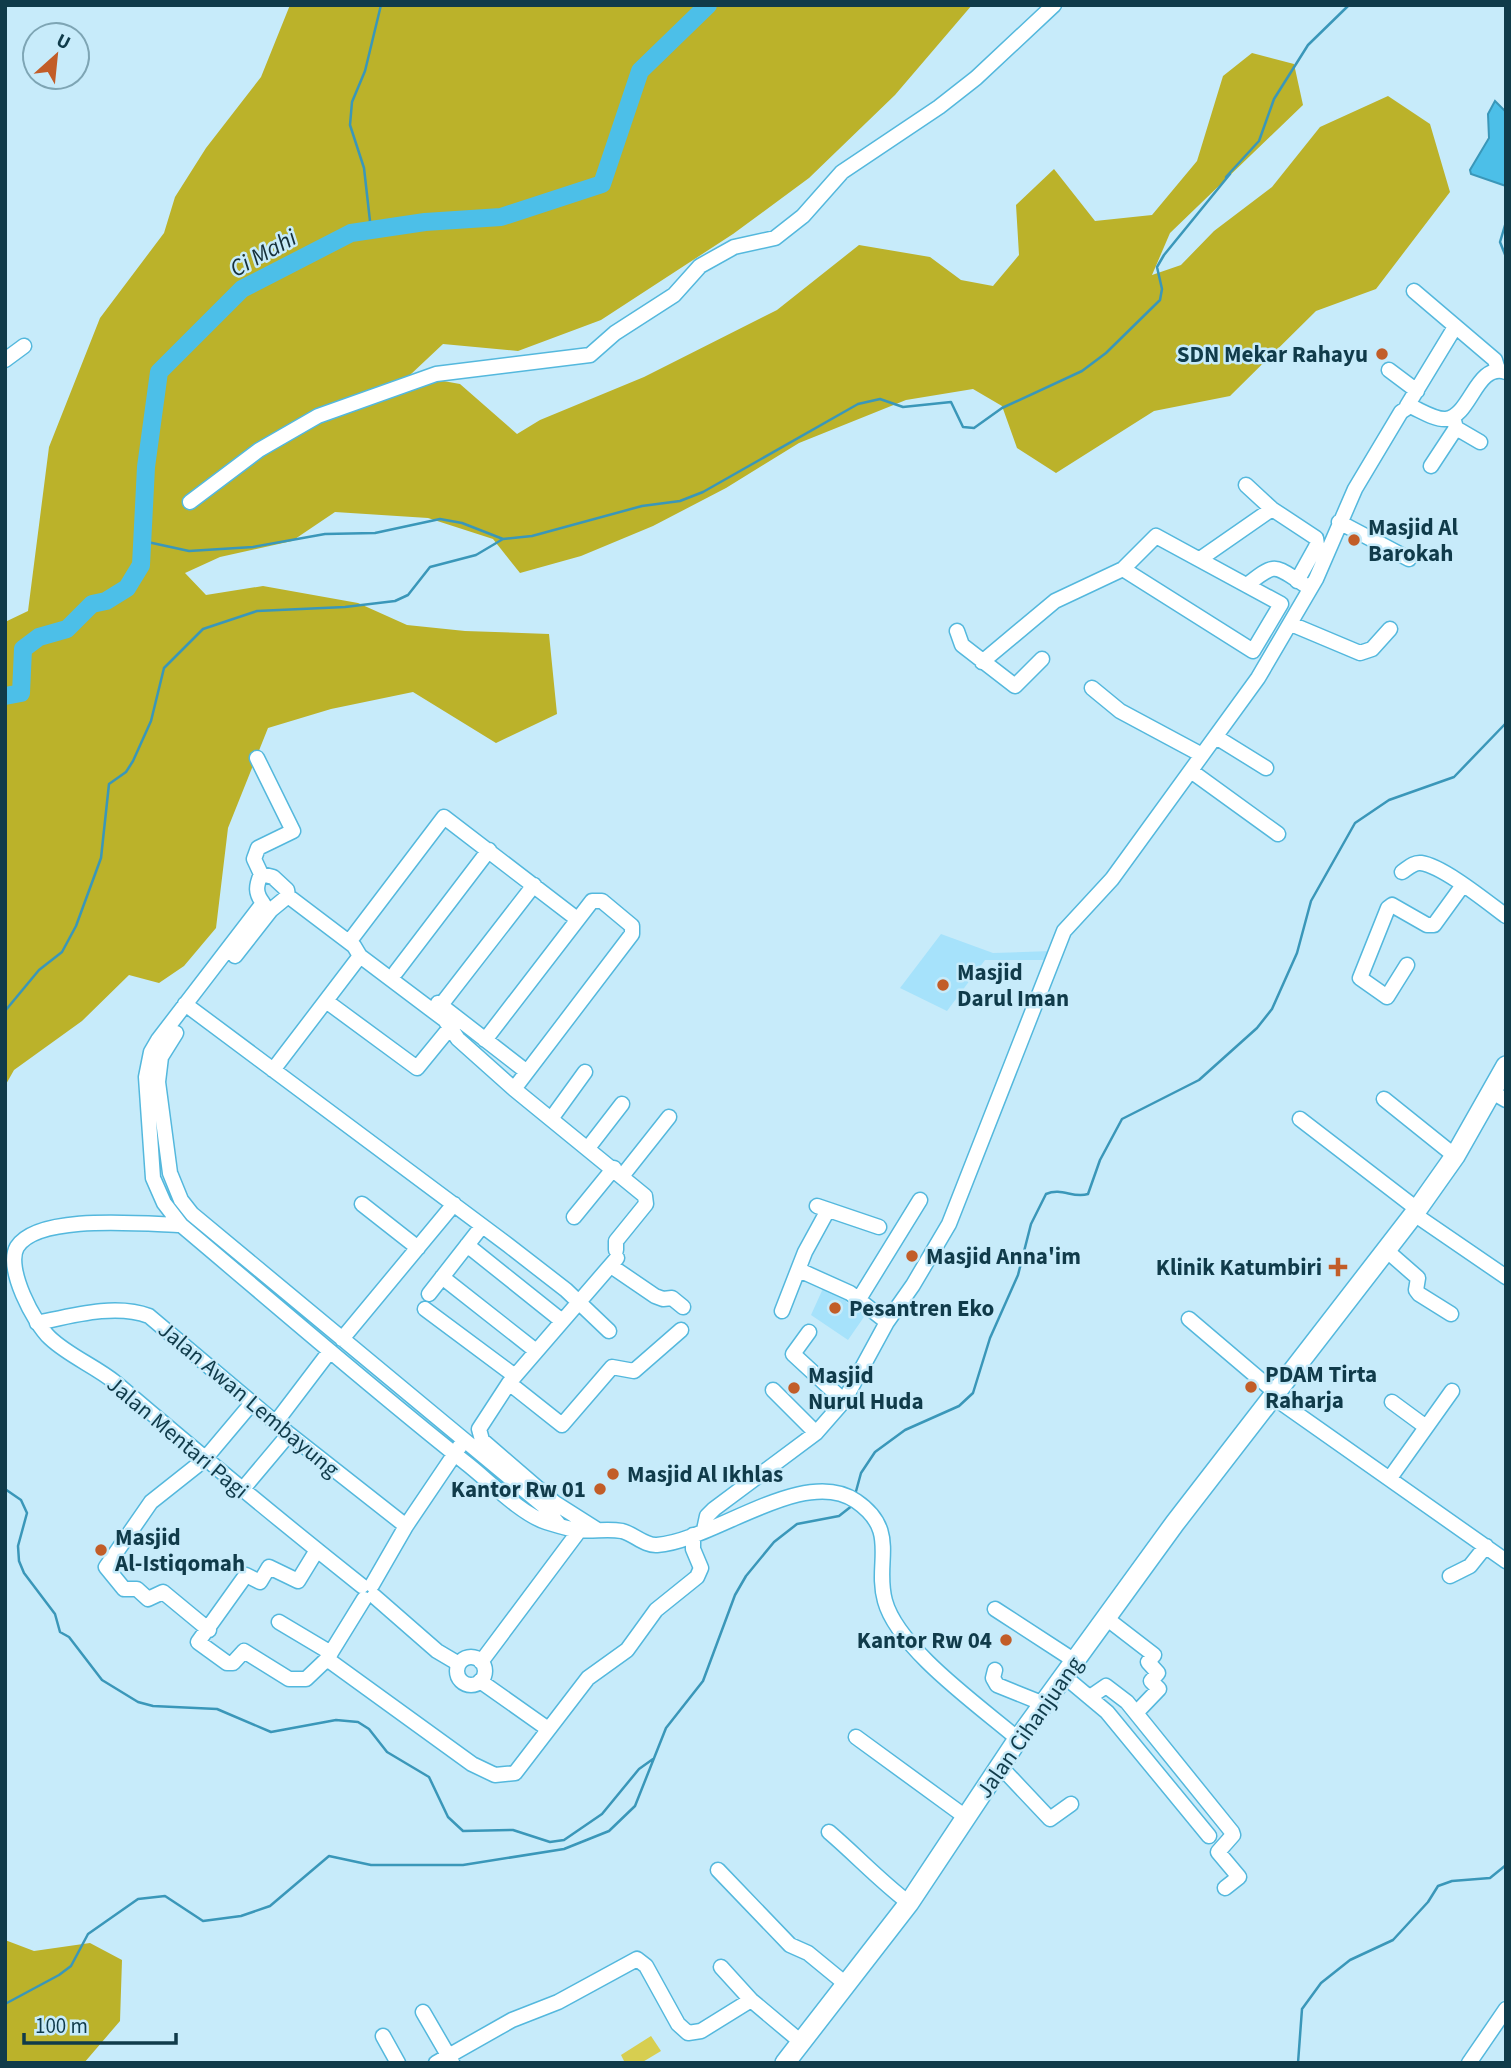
<svg xmlns="http://www.w3.org/2000/svg" width="1511" height="2068" viewBox="0 0 1511 2068" font-family="'Source Sans 3',sans-serif">
<rect width="100%" height="100%" fill="#c7ebfa"/>
<!-- built -->
<path fill="#a6e2fb" d="M941 934 993 953 1051 951 1048 960H985L947 1011 900 988Z
M825 1284 848 1297 846 1302 866 1314 848 1340 811 1315Z"/>
<!-- green -->
<path fill="#d7ce50" d="M651 2036 661 2051 641 2063H625L621 2055Z"/>
<!-- forest -->
<path fill="#bbb22a" d="M290 5H972L895 95 809 178 733 234 601 320 518 351 443 344 410 375 460 384 517 434 540 420 644 377 777 310 859 245 930 257 961 280 993 286 1019 255 1016 205 1054 169 1095 221 1152 215 1197 161 1223 76 1252 53 1294 64 1303 105 1170 233 1152 275 1181 265 1214 231 1272 187 1320 127 1388 96 1430 124 1450 192 1376 289 1316 311 1230 396 1154 411 1056 473 1017 448 1002 406 973 389 906 400 799 443 726 488 653 526 581 556 520 573 493 539 428 518 335 512 292 541 220 557 185 573 206 595 263 586 358 603 407 625 465 631 549 634 557 714 496 743 413 692 331 709 268 728 228 828 216 928 184 966 159 983 129 975 82 1021 14 1070 5 1086V622L28 611 49 447 100 318 164 233 175 197 206 148 261 77Z
M5 1940 34 1951 90 1943 122 1960 120 2021 84 2063H5Z"/>
<!-- water -->
<path fill="#4cbfe8" stroke="#3a97b9" stroke-width="2" d="M1495 101 1506 112V186L1471 174 1470 170 1489 138 1488 114Z"/>
<g fill="none" stroke-linecap="round" stroke-linejoin="round">
<!-- stream -->
<path stroke="#3a97b9" stroke-width="2.5" d="M1506 222 1500 242 1506 257
M371 230 364 168 350 125 352 102 365 71 381 5
M143 541 189 551 253 547 325 534 375 533 440 519 462 523 503 539 532 536 642 506 680 501 703 492 858 404 880 399 903 407 951 402 963 427 974 428 1002 408 1082 371 1106 353 1160 300 1162 289 1157 267 1164 255 1230 174 1226 177 1259 141 1274 99 1308 45 1349 5
M5 688 23 689
M5 1011 39 970 62 952 76 926 101 858 109 784 126 772 133 761 151 721 164 668 203 629 257 611 345 607 395 601 408 595 430 567 476 555 503 539
M5 1489 21 1500 27 1513 18 1546 19 1561 24 1573 55 1614 60 1632 69 1637 102 1680 138 1702 153 1706 217 1709 271 1732 336 1720 358 1722 369 1729 387 1752 429 1777 448 1817 463 1831 513 1830 550 1842 564 1840 602 1814 639 1769 653 1759
M855 1495 861 1473 875 1452 905 1430 959 1406 973 1393 990 1338 1018 1275 1031 1224 1046 1194C1062 1187 1073 1199 1088 1194L1100 1160 1122 1119 1199 1080 1257 1028 1272 1009 1297 953 1311 901 1355 823 1389 800 1454 777 1506 723
M5 2004 59 1975 71 1966 88 1934 138 1899 165 1896 203 1921 241 1916 270 1906 329 1856 371 1865H463L564 1849 609 1831 635 1806 666 1728 703 1681 735 1595 746 1576 774 1542 797 1524 839 1516 853 1505
M1298 2063 1302 2009 1321 1983 1350 1960 1393 1940 1428 1902 1438 1886 1452 1881 1490 1878 1506 1865"/>
<!-- river -->
<path stroke="#4cbfe8" stroke-width="18" d="M5 696 21 693 23 649 39 637 67 629 92 604 106 601 127 588 141 565 146 467 159 372 242 289 351 233 425 222 501 217 602 184 640 71 708 5"/>
<defs>
<path id="minor" d="M1414 291 1495 360 1498 370
M5 360 24 346
M1389 370 1417 391
M1407 406 1455 327
M1456 428 1480 442
M1431 466 1456 428 1453 417
M1246 485 1272 509 1316 538 1317 545 1297 581
M190 502 259 450 318 416 436 374 590 355 615 333 674 295 700 266 734 247 775 238 803 216 842 172 939 107 976 78 1054 5
M1339 522 1409 559
M1200 559 1272 509
M1247 585C1277 561 1274 566 1305 585
M1291 624 1360 653 1372 649 1390 629
M957 631 962 645 1015 686 1042 659
M982 662 1055 601 1123 569 1156 536 1281 604 1253 651 1123 569
M1092 688 1120 711 1202 755
M1216 737 1266 768
M1191 771 1278 834
M1402 872C1408 868 1414 862 1421 863 1443 866 1487 902 1506 916
M261 874C256 886 255 893 263 903L158 1040 151 1052 146 1077 153 1178 164 1203 181 1225C276 1305 369 1386 466 1463 488 1480 521 1514 546 1522 556 1525 567 1529 578 1530 593 1532 606 1528 622 1531 634 1534 645 1546 657 1545 713 1541 804 1465 856 1501 900 1531 874 1562 885 1601 898 1649 981 1707 1018 1739
M288 896 354 946 360 956 445 1020 458 1039 514 1089 645 1196 646 1204 616 1241V1250
M349 942 444 817 577 919
M235 956 271 910 288 896 287 890 273 877 261 874 254 859 258 848 293 831 257 758
M1407 965 1387 997 1360 978 1388 908 1392 905 1427 925H1434L1463 885
M396 972 489 850
M326 1001 417 1068 457 1019
M438 1003 527 1072
M185 1004 508 1245 566 1290 609 1331
M441 1005 534 885
M176 1033 161 1057 158 1082 170 1173 181 1200 192 1214 545 1507 560 1526
M485 1040 592 901H602L632 926V934L514 1089
M273 1070 360 956
M1492 1092 1506 1100
M1384 1099 1455 1156
M551 1119 585 1072
M1300 1119 1417 1209
M588 1148 622 1104
M623 1175 669 1117
M362 1204 418 1248
M817 1206 879 1227
M1414 1214 1506 1277
M574 1217 614 1168
M181 1225C145 1224 38 1213 17 1247 5 1268 34 1323 50 1338 69 1356 95 1366 116 1383 197 1452 279 1520 362 1586
M467 1245 562 1321
M1386 1250 1418 1278 1416 1290 1419 1294 1451 1314
M611 1266 655 1296 663 1299 672 1298 683 1307
M799 1270 850 1293 887 1322
M442 1277 536 1351
M429 1294 479 1230
M859 1299 920 1200
M425 1309 515 1376
M782 1311 805 1252 828 1210
M1189 1319 1276 1393
M37 1323C71 1316 115 1303 149 1316L289 1434 406 1526
M809 1332 793 1354 844 1401
M342 1339 454 1204
M509 1383 562 1425 612 1367 634 1371 681 1330
M773 1390 816 1433
M1273 1397 1506 1561
M1392 1402 1426 1427
M276 1422 330 1351
M1390 1478 1452 1391
M242 1490 289 1434
M596 1529 555 1503 482 1440 479 1429 509 1383 617 1258
M704 1530 707 1516 714 1509 816 1433 844 1401 887 1322 913 1285 949 1224 1064 931 1112 879 1258 678 1316 579 1355 489 1401 412 1410 406C1420 410 1435 420 1446 419 1471 416 1476 362 1506 372
M317 1550 298 1581 269 1567 260 1582 246 1575 198 1642 227 1663H233L244 1651 289 1679H306L327 1659 364 1599
M1450 1576 1470 1566 1486 1546
M372 1585 406 1526 460 1446
M374 1596 437 1651 459 1664
M995 1609 1075 1661
M1106 1618 1154 1655 1148 1662 1158 1673 1151 1681 1159 1689 1136 1713
M279 1622 331 1653
M209 1630 163 1592 148 1599 137 1589H124L106 1567 151 1502 204 1460 252 1403
M457 1671a14 14 0 1 1 28 0a14 14 0 1 1-28 0Z
M327 1659 472 1764 495 1775 515 1773 588 1678 627 1650 656 1610 697 1577 701 1568 693 1549V1535
M481 1662 579 1531
M995 1670 993 1678 997 1685 1044 1704
M1064 1676 1107 1712 1209 1836
M480 1681 548 1729
M1090 1697 1106 1686 1127 1702 1232 1832 1233 1835 1218 1852 1239 1877 1225 1888
M856 1737 967 1818
M1000 1766 1050 1819 1071 1804
M829 1832C857 1856 880 1881 909 1903
M718 1870 790 1945 808 1953 847 1985
M721 1967 751 2000 801 2042
M423 2012 452 2062
M383 2036 398 2063
M436 2063 512 2020 558 2002 637 1959 646 1966 678 2024 688 2033 701 2031 751 2000
M1469 2063 1506 2009"/>
<path id="major" d="M785 2063 909 1903 1018 1739 1175 1523 1414 1214 1455 1156 1506 1066"/>
</defs>
<!-- minor casing -->
<use href="#minor" stroke="#54b8dd" stroke-width="17"/>
<!-- major casing -->
<use href="#major" stroke="#54b8dd" stroke-width="22"/>
<!-- minor -->
<use href="#minor" stroke="#fff" stroke-width="14"/>
<!-- major -->
<use href="#major" stroke="#fff" stroke-width="19"/>
</g>
<!-- markers -->
<g fill="#c25d28" stroke="#c7ebfa" stroke-width="2.5">
<circle cx="1382" cy="354" r="7"/>
<circle cx="1354" cy="540" r="7"/>
<circle cx="943" cy="985" r="7"/>
<circle cx="912" cy="1256" r="7"/>
<path d="M1334.5 1256.5h7v7h7v7h-7v7h-7v-7h-7v-7h7z"/>
<circle cx="835" cy="1308" r="7"/>
<circle cx="1251" cy="1387" r="7"/>
<circle cx="794" cy="1388" r="7"/>
<circle cx="613" cy="1474" r="7"/>
<circle cx="600" cy="1489" r="7"/>
<circle cx="101" cy="1550" r="7"/>
<circle cx="1006" cy="1640" r="7"/>
</g>
<g text-anchor="middle" stroke-width="5" stroke-linejoin="round" paint-order="stroke">
<!-- poi labels -->
<g font-size="23" font-weight="bold" fill="#103b4a" stroke="#c7ebfa" text-anchor="start">
<text x="1368" y="362" text-anchor="end">SDN Mekar Rahayu</text>
<text x="1368" y="535">Masjid Al<tspan x="1368" dy="26">Barokah</tspan></text>
<text x="957" y="980">Masjid<tspan x="957" dy="26">Darul Iman</tspan></text>
<text x="926" y="1264">Masjid Anna'im</text>
<text x="1322" y="1275" text-anchor="end">Klinik Katumbiri</text>
<text x="849" y="1316">Pesantren Eko</text>
<text x="1265" y="1382">PDAM Tirta<tspan x="1265" dy="26">Raharja</tspan></text>
<text x="808" y="1383">Masjid<tspan x="808" dy="26">Nurul Huda</tspan></text>
<text x="627" y="1482">Masjid Al Ikhlas</text>
<text x="586" y="1497" text-anchor="end">Kantor Rw 01</text>
<text x="115" y="1545">Masjid<tspan x="115" dy="26">Al-Istiqomah</tspan></text>
<text x="992" y="1648" text-anchor="end">Kantor Rw 04</text>
</g>
<!-- street labels -->
<g font-size="23" fill="#103b4a" stroke="#c7ebfa">
<text transform="translate(249 1399) rotate(40)" y="8">Jalan Awan Lembayung</text>
<text transform="translate(178 1437) rotate(40)" y="8">Jalan Mentari Pagi</text>
<text transform="translate(1029 1727) rotate(-55)" y="8">Jalan Cihanjuang</text>
</g>
<!-- water labels -->
<g font-size="24" font-style="italic" fill="#162f39" stroke="#c7ebfa">
<text transform="translate(263 253) rotate(-29)" y="8">Ci Mahi</text>
</g>
</g>
<!-- border -->
<rect width="1511" height="2068" fill="none" stroke="#103b4a" stroke-width="14"/>
<!-- north arrow -->
<g transform="translate(56 56) rotate(27)"><circle r="33" fill="#c7ebfa" stroke="#7ea5b4" stroke-width="2"/>
<path d="M0-5L12 26L0 18L-12 26Z" fill="#c25d28"/>
<text y="-10" font-size="19" font-weight="bold" text-anchor="middle" fill="#103b4a">U</text>
</g>
<!-- scale -->
<path d="M24 2033v10h152v-10" fill="none" stroke="#103b4a" stroke-width="3.5"/>
<text x="35" y="2033" font-size="21" fill="#103b4a" stroke="#c7ebfa" stroke-width="5" paint-order="stroke">100 m</text>
</svg>
